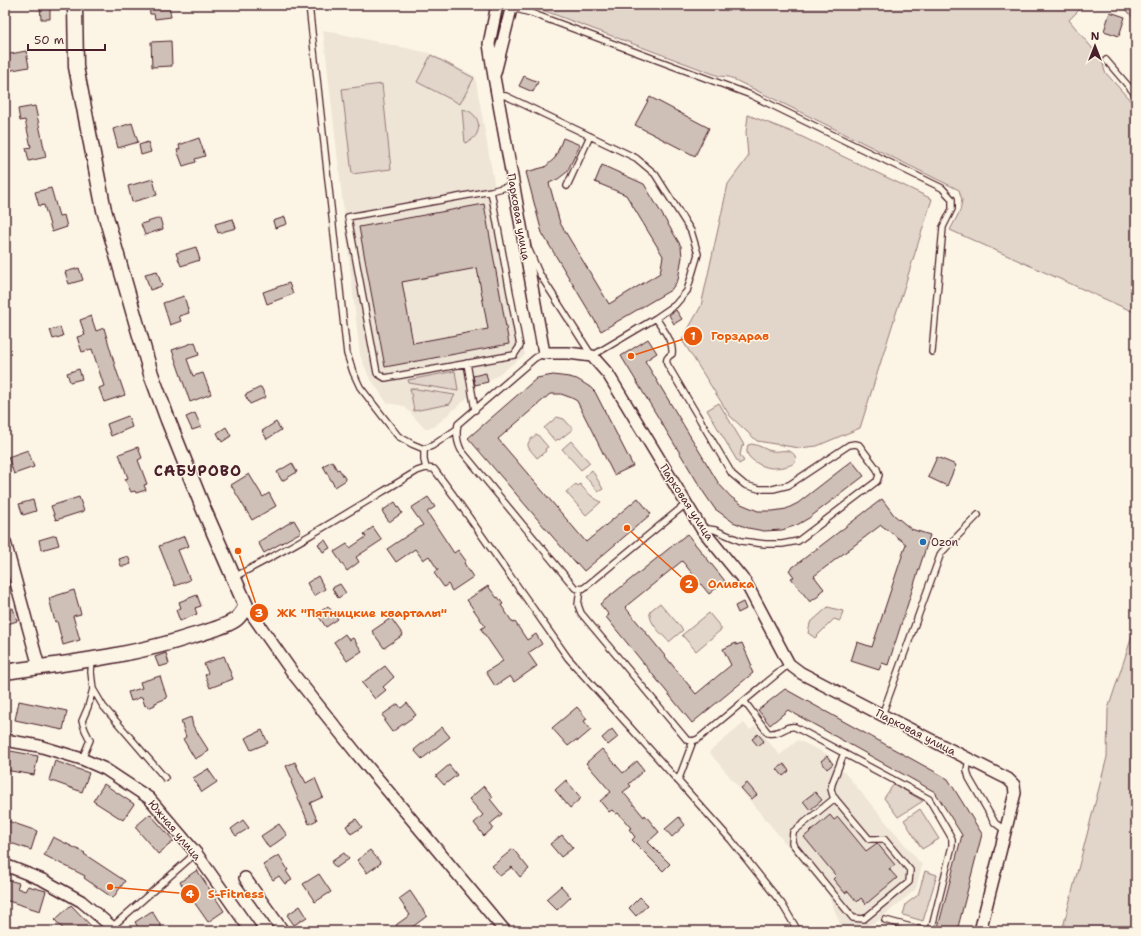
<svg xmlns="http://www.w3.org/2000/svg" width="1141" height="936" viewBox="0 0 1141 936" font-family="'Shantell Sans',sans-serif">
<rect width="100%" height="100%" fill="#fcf5e5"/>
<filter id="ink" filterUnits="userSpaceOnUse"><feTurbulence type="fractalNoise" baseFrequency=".025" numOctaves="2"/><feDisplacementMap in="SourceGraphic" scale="8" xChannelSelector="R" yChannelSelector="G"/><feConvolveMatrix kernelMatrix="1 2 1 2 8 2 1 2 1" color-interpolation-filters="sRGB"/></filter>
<g filter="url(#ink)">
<!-- built -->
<path fill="#eee5d7" d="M323 30 429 53 475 76 525 355 488 382 473 385 475 396 468 397 434 427 425 429 404 406 387 403 368 375 360 355Z
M744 723 750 730 755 726 780 755 798 740 829 755 834 765 845 773 922 865 916 889 878 921 850 931H843L828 894 709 752Z"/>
<!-- green -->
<path fill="#e2d5ca" stroke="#967a7a" d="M529 5H1084L1069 20 1102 60 1105 72 1136 107V313L950 230 960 211 962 200 959 190 729 77 719 76Z
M1122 5H1136V21Z
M431 55 474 78 460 104 417 82Z
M382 84 391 169 352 174 342 89Z
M462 109C482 112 485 137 465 143Z
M748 115 792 132 932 199 860 428 817 446 799 448 757 441 730 416 682 340 701 306 728 184 748 157 746 132Z
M455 371 458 390V391L409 383 408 380Z
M410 388 455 395 450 404 414 411Z
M719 403 744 445 742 446 740 455 744 461 739 464 707 410Z
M557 417 564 419 573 429 559 440 558 439 555 441 544 428Z
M537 434 548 447 545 449 546 451 537 458C527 446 523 445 537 434Z
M571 441 590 463 581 470 562 449Z
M752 444C760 445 765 450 772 451 778 452 785 449 791 452 793 453 794 454 795 456 800 467 778 468 771 468 765 467 759 465 754 461 748 457 745 452 748 445Z
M592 470 603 489 598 492 585 476Z
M576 484 578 486 580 484C586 492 592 497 601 502L586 515 566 492Z
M660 603 683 630 669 642C662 634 648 623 650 611Z
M828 607 843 611 840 621 834 619 815 638 808 633 810 623Z
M709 613 722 629 696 651 682 635Z
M1136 624V931H1062L1107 757 1108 709Z
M894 784 923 801 898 817 884 798Z
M920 809 939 839 922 849 904 820Z
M925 871 937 875 923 921 903 915 906 904 918 895Z"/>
<!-- building -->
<path fill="#cfc0b7" stroke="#4a1f2b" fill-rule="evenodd" d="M40 5H50V19H41Z
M149 5H169L171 17 155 19 154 14H150Z
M1110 12 1125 17 1119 36 1104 31Z
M171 41 172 66 152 67 151 42Z
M26 51 29 67 7 71 5 55Z
M524 76 538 82 533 92 519 86Z
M650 97 709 128 695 156 635 125Z
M35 106 46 157 29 161 26 148 31 147 25 120 20 121 18 109Z
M132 123 138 142 118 148 113 129Z
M199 138 205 156 195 159 196 162 183 166 177 150 180 149 179 145Z
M563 138 580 145 567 172 558 179 549 183 560 223 609 304 660 273 663 256 626 195 595 182 602 165 644 184 681 246 682 257 678 280 671 290 601 331 542 233 526 172 545 167 555 158Z
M148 142 151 152 141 155 139 145Z
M153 179 157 195 132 202 128 186Z
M51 188 59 216 64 215 67 227 52 232 44 205 39 206 35 192Z
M484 204 509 344 385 367 359 227ZM477 268 488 329 413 343 402 282Z
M285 217 287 224 275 228 273 221Z
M160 218 163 229 145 235 141 224Z
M233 219 236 228 218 233 215 224Z
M196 247 200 260 181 266 176 253Z
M79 268 83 280 69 284 65 272Z
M157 271 162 286 150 290 145 274Z
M289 283 293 294 267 304 263 292Z
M184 296 189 313 179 316 181 321 170 325 163 303Z
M676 310 682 319 674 324 669 315Z
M91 316 96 331 104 328 116 369 125 395 104 402 99 388 104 386 92 349 82 352 77 337 85 335 80 320Z
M60 327 63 336 53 339 50 330Z
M648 339 657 353 645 361 719 484 731 497 741 504 758 511H773L786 509 798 503 852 461 864 476 809 518 797 525 782 530 764 531 748 528 733 522 715 509 704 493 621 356Z
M195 342 199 355 187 359 193 376 203 373 211 394 190 402 172 350Z
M79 369 82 379 70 382 67 373Z
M486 373 488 382 475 385 473 376Z
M553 375 569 377 577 379 590 387 595 392 633 466 614 475 577 401 572 398 561 394H550L498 439 586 542 638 498 651 514 584 571 577 563 576 564 468 438 537 378Z
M261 387 266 397 250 404 245 395Z
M195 413 201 427 192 430 186 417Z
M128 416 132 427 111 436 107 424Z
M276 422 281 430 267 439 262 431Z
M226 427 231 436 222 442 217 433Z
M138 447 142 458 138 460 147 484 144 485 146 490 136 493 135 491 131 492 125 479 128 478 119 454Z
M28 450 34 467 14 474 8 457Z
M937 457 956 465 947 486 928 477Z
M332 461 337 470 339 469 346 480 335 487 323 466Z
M292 463 297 472 282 481 277 472Z
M249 474 263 497 269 493 276 506 252 520 231 485Z
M79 497 84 511 56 520 51 506Z
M428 497 435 507 427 512 454 553 458 550 466 561 464 563 473 577 452 591 448 584 444 587 434 573 438 570 429 556 423 560 415 549 396 562 387 549 423 525 411 508Z
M882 499 894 515 911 529 930 535 888 665 882 663 879 670 851 661 857 642 872 647 906 544 881 525 814 576 824 589 819 593 820 595 810 602 791 578 794 577 789 570Z
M33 500 36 511 23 515 19 504Z
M395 502 402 513 389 522 382 511Z
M294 520 301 532 264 553 258 542Z
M373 527 382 540 356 557 359 562 347 571 334 552 347 544 350 548 366 537 364 534Z
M687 534 725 581 709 594 682 561 625 607 696 694 731 665 723 649 736 643V645L742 643 752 666 750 667 753 673 692 723 606 617 609 615 600 604Z
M56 535 59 545 41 550 39 540Z
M185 536 189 546 178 550 190 580 175 586 159 546Z
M325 540 330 548 323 552 318 544Z
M128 556 131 564 125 566H121L119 559Z
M318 576 325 589 314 596 307 583Z
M340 584 346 593 338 598 332 588Z
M488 586 497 598 498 597 503 604 501 605 513 623 515 622 527 640 536 634 542 644 528 653 537 666 514 682 510 676 495 686 486 672 503 661 481 629 485 626 467 600Z
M74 590 81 614 73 616 80 640 63 645 57 621 55 622 49 598Z
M197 595 201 606 195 608 197 614 180 621 176 610 181 608 179 602Z
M743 602 746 609 738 613 735 606Z
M328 606 338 619 326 627 317 614Z
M13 608 17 621 5 625V610Z
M391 618 403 635 384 648 372 631Z
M345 634 349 640 353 638 362 651 347 661 334 642Z
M166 653 169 664 159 667 155 657Z
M224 656 233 679 210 688 205 675 208 673 204 664Z
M385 666 394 677 383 687 386 690 375 699 362 683Z
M160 676 167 698 155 703V705L148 708 147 705 145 706 142 697 131 701 128 692 142 688 140 682Z
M785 689 948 779 982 834 957 931H937L962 835 935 792 788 710 770 725 758 710Z
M19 701 67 711 63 730 15 720Z
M407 703 416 715 392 732 384 721 386 720 382 715 398 704 401 708Z
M577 707 587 719 584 721 591 730 578 741 576 740 568 746 552 728Z
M191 717 193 726 209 751 195 759 183 739 186 737 181 721Z
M442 727 450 737 422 759 414 750Z
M612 729 618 737 608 745 602 738Z
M262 730 268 743 251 750 245 738Z
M758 734 764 741 758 746 752 739Z
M602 749 623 773 637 761 644 770 629 784 631 786 623 792 644 817 645 815 659 832 648 842 670 864 663 871 632 840 635 837 629 829 631 828 618 813 616 814 612 810 609 812 600 801 611 792 586 763Z
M5 750 38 756 34 775 5 770Z
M827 756 833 764 827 769 821 761Z
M55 761 89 773 82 792 49 780Z
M295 762 302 777H303L306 783 315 778 323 797 310 803 317 820 309 824 291 782 293 781 286 766Z
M784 764 789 771 783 776 777 769Z
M449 765 457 775 444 785 436 776Z
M208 769 217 782 202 792 193 778Z
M566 780 581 798 570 808 555 790Z
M747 783 757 795 751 799 741 788Z
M104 784 134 804 123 820 93 801Z
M484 786 493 797 490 799 502 814 490 824 493 828 484 836 474 823 483 815 469 799Z
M815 792 822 800 810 810 803 801Z
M150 814 174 841 158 854 135 827Z
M830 815 834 820 838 817 866 851 877 843 895 865 889 869 897 878 866 904 861 898 857 902 848 891 845 893 833 879 836 876 804 837Z
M679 817 685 825 672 837 665 829Z
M356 819 362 827 351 834 346 826Z
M5 820 37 831 31 850 5 841Z
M243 820 249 828 236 836 231 829Z
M279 824 287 835 269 848 261 836Z
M562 835 573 848 561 857 550 844Z
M53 837 85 853 84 854 125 881 113 898 84 878 85 876 44 855Z
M513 849 529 869 520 877 512 867 500 876 492 866Z
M370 850 381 863 367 873 357 860Z
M344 853 349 859 336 868 331 862Z
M279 855 288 870 286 871 292 880 285 884 279 876 273 880 263 865Z
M197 870 224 911 208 922 180 882Z
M319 874 331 892 315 902 303 884Z
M5 879 19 883 17 888 25 891 28 886 46 891 40 911 5 900Z
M561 886 571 897 557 910 546 899Z
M410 891 427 916 407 931H400L396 925 410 915 399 899Z
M640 897 648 905 636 916 629 908Z
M71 905 96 931H65L55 920Z
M300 906 307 917 294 925 287 915Z
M152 911 164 931H140L135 922Z"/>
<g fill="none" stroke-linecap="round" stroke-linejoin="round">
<defs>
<path id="service" d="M309 5 347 354 353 372 360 387 398 436 412 444 424 449 432 446 457 429
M502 5 531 13 751 95 942 188 952 199V209L943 227 932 352
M1106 60 1136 95
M497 95 506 96 636 158 655 174 691 231 698 254 687 291 675 305 656 318 592 356 539 273 529 250
M567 186 590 136
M491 191 520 346 514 355 385 378 377 373 348 217 491 191 514 185
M656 318C662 328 674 342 672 354 667 357 666 359 667 364L732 474 745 485 759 489H773L789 485 849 445 855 444 859 445 877 469 879 475 877 481 798 541 782 544H765L741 541 715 530 702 528
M544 353 535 358 458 424C456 433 457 442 461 450L575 588 580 589 584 588 686 504
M467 363 475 410
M424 449V460L426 468
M234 577C297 545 357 507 417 471L426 468 434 469 454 496 568 658 731 840 782 904 798 931
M580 589 578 605 581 613 687 740 693 741 698 739 789 664
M93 689 103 706 165 778
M744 701 768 733C782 735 784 725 795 727L929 799 950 835 952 839V846L931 931
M882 715 941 553 978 515
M82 759 90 740 85 730 82 721 88 707 93 689 91 672 92 660
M969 759 967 770 969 778 995 823 1006 831
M678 781 693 741
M835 798 793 832 792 843 853 918 864 919 909 882 910 870 884 839H869L833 796 831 789 832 784 844 753
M885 920 926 931
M112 927 196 853"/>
<path id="minor" d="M497 5 489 44 494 77 544 353H568L592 356 608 374 701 528 746 583 789 664 801 673 882 715 1008 779 1014 785 1015 793 980 931
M495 73 512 5
M5 542 39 667
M246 606 295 676 357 754 505 931
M5 740 39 746 82 759 105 769 149 798 196 853 251 931
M5 865 43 880 81 901 112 927 115 931
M245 878 283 931"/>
<path id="tertiary" d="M5 672C67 663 132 656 192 636 205 632 223 628 235 620 240 617 243 611 246 606L204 510 168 420 151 374 104 210 76 67 75 5"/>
</defs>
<!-- service casing -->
<use href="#service" stroke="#4a1f2b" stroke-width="8"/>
<!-- minor casing -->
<use href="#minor" stroke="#4a1f2b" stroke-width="14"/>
<!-- tertiary casing -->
<use href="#tertiary" stroke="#4a1f2b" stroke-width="17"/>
<!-- service -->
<use href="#service" stroke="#fcf5e5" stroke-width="5.5"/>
<!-- minor -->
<use href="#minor" stroke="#fcf5e5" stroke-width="11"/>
<!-- tertiary -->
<use href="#tertiary" stroke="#fcf5e5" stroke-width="14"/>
</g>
</g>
<!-- markers -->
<circle fill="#1f6fb2" stroke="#fcf5e5" stroke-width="1.5" cx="923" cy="542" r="4"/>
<g text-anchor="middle" stroke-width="3" stroke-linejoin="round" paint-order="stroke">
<!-- street labels -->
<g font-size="11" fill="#4a1f2b" stroke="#fcf5e5">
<text transform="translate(519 217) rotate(80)" y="4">Парковая улица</text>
<text transform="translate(687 502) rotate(57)" y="4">Парковая улица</text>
<text transform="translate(916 732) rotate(27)" y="4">Парковая улица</text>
<text transform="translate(175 830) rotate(50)" y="4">Южная улица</text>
</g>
<!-- poi labels -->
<g font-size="11" fill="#4a1f2b" stroke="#fcf5e5" text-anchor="start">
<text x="931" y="546">Ozon</text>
</g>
<!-- district labels -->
<g font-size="15" font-weight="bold" letter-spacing="1" fill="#4a1f2b" stroke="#fcf5e5">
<text x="198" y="476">САБУРОВО</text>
</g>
</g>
<!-- callouts -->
<path fill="none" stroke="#e8590c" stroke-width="1.5" d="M631 356L693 336M627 528L689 584M238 551L259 613M110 887L190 894"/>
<g fill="#e8590c" stroke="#fcf5e5" stroke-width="1.5">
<circle cx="631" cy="356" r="4"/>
<circle cx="627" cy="528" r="4"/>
<circle cx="238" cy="551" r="4"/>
<circle cx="110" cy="887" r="4"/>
<circle cx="693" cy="336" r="10"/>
<circle cx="689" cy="584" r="10"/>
<circle cx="259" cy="613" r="10"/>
<circle cx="190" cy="894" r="10"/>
</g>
<g font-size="12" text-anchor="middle" font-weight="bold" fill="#fff">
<text x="693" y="340">1</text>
<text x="689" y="588">2</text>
<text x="259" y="617">3</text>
<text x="190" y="898">4</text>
</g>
<g font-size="12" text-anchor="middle" font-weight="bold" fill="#e8590c" stroke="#fcf5e5" stroke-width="3" stroke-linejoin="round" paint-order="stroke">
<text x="740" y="340">Горздрав</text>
<text x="731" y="588">Оливка</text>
<text x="362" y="617">ЖК "Пятницкие кварталы"</text>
<text x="236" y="898">S-Fitness</text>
</g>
<!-- margin -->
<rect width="1141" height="936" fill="none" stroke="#fcf5e5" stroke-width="20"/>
<rect x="10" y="10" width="1121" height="916" fill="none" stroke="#4a1f2b" stroke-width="1.5" filter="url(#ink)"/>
<!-- north arrow -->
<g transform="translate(1095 46)" stroke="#fcf5e5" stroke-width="3" paint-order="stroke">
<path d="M0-3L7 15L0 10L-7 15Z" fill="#4a1f2b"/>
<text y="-6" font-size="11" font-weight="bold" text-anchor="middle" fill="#4a1f2b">N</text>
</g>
<!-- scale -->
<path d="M28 44v6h77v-6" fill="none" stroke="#4a1f2b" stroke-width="2"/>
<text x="34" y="44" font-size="12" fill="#4a1f2b" stroke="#fcf5e5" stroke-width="3" paint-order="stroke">50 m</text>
</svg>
